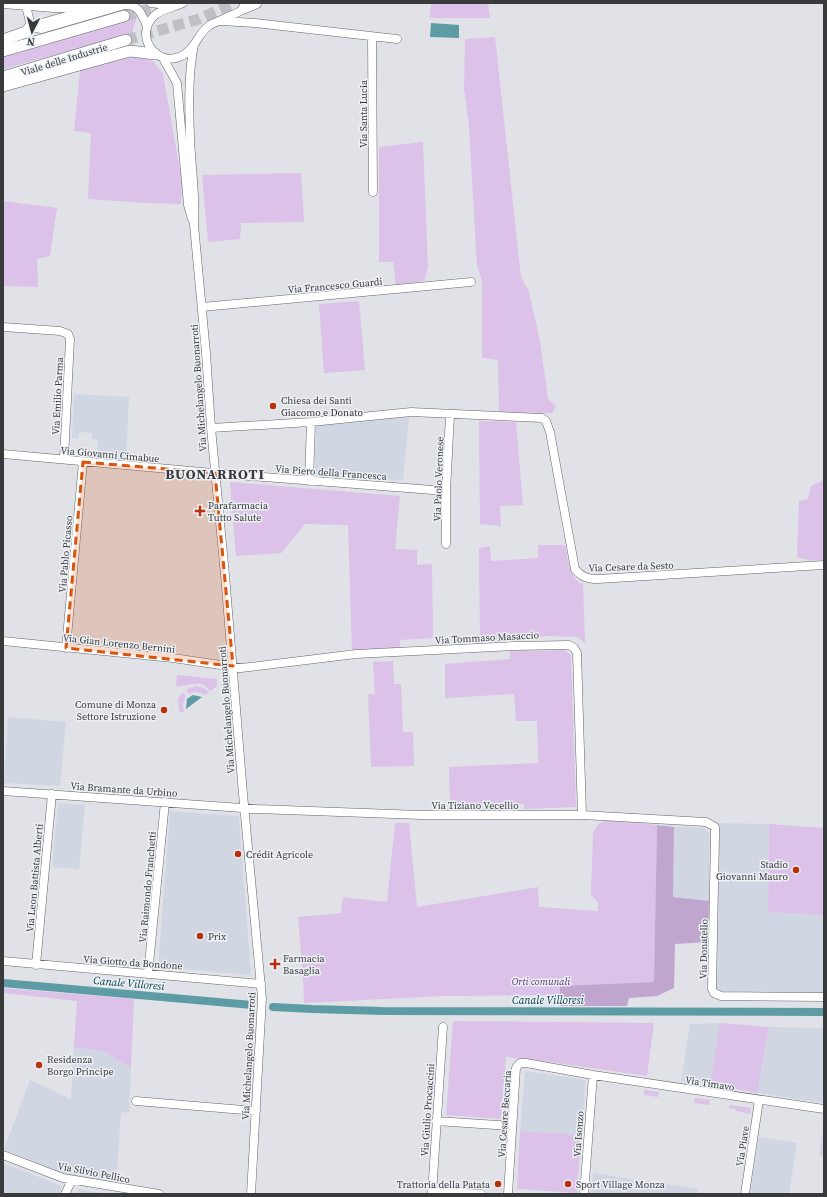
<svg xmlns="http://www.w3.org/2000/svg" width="827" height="1197" viewBox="0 0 827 1197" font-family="'Source Serif 4',serif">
<rect width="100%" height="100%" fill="#e0e2e7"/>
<!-- built -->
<path fill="#d0d6e2" d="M74 394 129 397 126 460 97 459 98 440 92 439V433L79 432 78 438H72Z
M409 417 403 480 315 476 316 425Z
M8 717 66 722 60 786 4 783Z
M58 803 85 805 79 869 52 867Z
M170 811 239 816 251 975 158 967Z
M718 823 769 824 768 912 824 915V993L717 991Z
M674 827 704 828 710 834 709 901 673 897Z
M720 1023 710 1084 681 1081 690 1024Z
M769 1027 824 1028V1103L757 1093Z
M74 1047 103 1051 131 1068 129 1113 121 1112 116 1182 66 1175 4 1149 30 1080 71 1099Z
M525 1071 586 1080 581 1135 520 1131Z
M824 1124V1157L819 1156Z
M759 1137 797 1143 789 1194H750Z
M3 1163 62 1186 59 1194H3Z
M593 1173 698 1189 697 1194H591Z
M78 1189 108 1194H77Z"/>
<!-- green -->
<path fill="#dcc1e9" d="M431 3H488L490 18H430Z
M124 7 133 10 138 14 133 28V47H131L127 35 3 69V57L127 21Z
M495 37 521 277 529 292 540 341 548 399 556 406 552 413H499L498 360 482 358V288L481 277 477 266 469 126 464 89 465 39Z
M135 55 153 61 163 74 182 182 181 204 146 203 88 199 91 133 74 131 80 70Z
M423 142 428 268 424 281 396 285 393 262H379V147Z
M301 173 304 222 241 223 240 239 208 242 202 175Z
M3 201 57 208 50 256 37 259 38 287 3 286V289Z
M359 301 365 370 324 373 319 304Z
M479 421 516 422 523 505 500 506 501 526 480 524Z
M824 480V560L813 561 797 557 799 501 808 499 811 486Z
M230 482 400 496 395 549 417 550V565L432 564 433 638 400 640V648L352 652 348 525 305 524 281 553 236 556Z
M538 545H565C568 557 569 581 583 584L585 643 578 637 549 636 480 641 479 548 490 546 491 561 538 558Z
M565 650 571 655 576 807 524 809V804H450L449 767 538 763 537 721H516L514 694 445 698V664L510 659V651Z
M393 661 394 684H401L403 732H413L414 766 371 767 368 694H375L373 662Z
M177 675 217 679V686L210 691C200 677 191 687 176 686Z
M196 686 204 688 209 692 205 695C199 692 195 691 189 694L186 690Z
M183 692 186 696 183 704 184 712H179L178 698Z
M609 819 657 825 654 982 561 986 560 995 444 996 304 1003 303 976 298 917 341 913 343 897 387 902 395 823H409L417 907 538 887 539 907 598 911V902L591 895 593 833 598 824Z
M769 824 824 828V915L768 912Z
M3 988 134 999 131 1068 103 1051 74 1047 77 1001 4 993 3 995Z
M453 1021 654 1023 647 1076 543 1061 506 1057 501 1119 446 1115Z
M720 1023 769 1027 757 1093 710 1084Z
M644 1090 659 1092 658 1097 644 1095Z
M695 1098 710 1100 709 1105 694 1103Z
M730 1105 751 1108 750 1114 736 1111V1109L729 1108Z
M520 1131 581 1135 577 1193 517 1189Z"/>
<!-- forest -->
<path fill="#c0a5ce" d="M657 825 674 827 673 897 709 901 708 942 675 944 674 988 657 996 629 998 627 1006H560V986L654 982Z"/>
<!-- water -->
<path fill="#5d9ba5" d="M431 23 459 25V38L430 37Z
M193 695 202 697 186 709 187 699Z"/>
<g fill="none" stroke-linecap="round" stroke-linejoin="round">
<!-- canal -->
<path stroke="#5d9ba5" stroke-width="8" d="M3 983 252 1005
M273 1007 312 1009 382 1011 824 1012"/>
<!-- major-tunnel -->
<path stroke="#bfc0c5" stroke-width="11" stroke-dasharray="11 5.5" stroke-linecap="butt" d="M124 16 170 4
M126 40 199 19 235 3"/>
<defs>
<path id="minor" d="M151 3 173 6
M183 3C173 8 160 9 153 17 135 36 155 66 179 57 195 52 197 33 210 25 217 21 240 13 243 9 245 8 245 6 246 4
M3 4 54 8H94
M26 6 31 26 34 28 42 29 125 5C139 4 142 15 147 26
M221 21 255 23 397 39
M31 26 112 3
M372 37 373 192
M194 45C188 73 189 108 190 137 191 167 196 195 194 225L206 353 211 428 225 575 243 794 262 998 251 1194
M163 58 177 83 188 205 192 219
M202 307 471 282
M3 327 60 331 68 334 70 339 64 459
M211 428 311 422 411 412 542 418 546 421 550 432 575 569C581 577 588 579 598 579L824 565
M3 454 224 474 446 491
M309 481 311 422
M446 544V491L450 415
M3 641 173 658 241 668 356 654 513 646 569 645 574 648 577 653 582 815
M66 648 83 462
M3 791 257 809 421 815H582L706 822 715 827V836L712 989 714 993 721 996 824 997
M3 961 261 984
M36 965 52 794
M148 974 165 802
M136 1101 256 1111
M436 1121 512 1126
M3 1155 63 1178 159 1194
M432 1191 481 1194
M65 1194 72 1180
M432 1194 443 1027
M508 1194 516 1068 520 1063H526L593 1075 824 1109
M584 1194 593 1075
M745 1194 759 1100"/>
<path id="major" d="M244 8 256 3
M3 40 26 32 31 26
M3 51 124 16
M3 77 126 40
M3 86 130 51 155 54"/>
</defs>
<!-- minor casing -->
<use href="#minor" stroke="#636569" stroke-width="9"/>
<!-- major casing -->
<use href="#major" stroke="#636569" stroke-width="12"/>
<!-- minor -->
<use href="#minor" stroke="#fff" stroke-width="8"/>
<!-- major -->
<use href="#major" stroke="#fff" stroke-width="11"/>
</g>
<!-- marked area -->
<path fill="#d65611" fill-opacity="0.2" stroke="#d65611" stroke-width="3" stroke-dasharray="8 5" stroke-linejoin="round" d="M83 462 215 473 233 666 66 648Z"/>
<!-- markers -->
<g fill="#ba2f0c" stroke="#edf0f5" stroke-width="1.5">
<circle cx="273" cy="406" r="4"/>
<path d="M198 505h4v4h4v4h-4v4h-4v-4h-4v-4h4z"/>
<circle cx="164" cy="710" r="4"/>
<circle cx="238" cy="854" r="4"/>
<circle cx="796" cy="870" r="4"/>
<circle cx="200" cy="936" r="4"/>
<path d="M273 958h4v4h4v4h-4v4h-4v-4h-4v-4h4z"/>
<circle cx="39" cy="1065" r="4"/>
<circle cx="498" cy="1184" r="4"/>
<circle cx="568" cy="1184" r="4"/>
</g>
<g text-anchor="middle" stroke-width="3" stroke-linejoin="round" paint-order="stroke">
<!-- street labels -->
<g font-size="10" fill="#393a3c" stroke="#edf0f5">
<text transform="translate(64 59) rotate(-17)" y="4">Viale delle Industrie</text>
<text transform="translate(363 114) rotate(-90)" y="4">Via Santa Lucia</text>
<text transform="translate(335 285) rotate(-5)" y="4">Via Francesco Guardi</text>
<text transform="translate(198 388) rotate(-94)" y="4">Via Michelangelo Buonarroti</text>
<text transform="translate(57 396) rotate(-87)" y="4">Via Emilio Parma</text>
<text transform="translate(110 454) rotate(5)" y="4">Via Giovanni Cimabue</text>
<text transform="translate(331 472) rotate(4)" y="4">Via Piero della Francesca</text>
<text transform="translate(438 479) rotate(-88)" y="4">Via Paolo Veronese</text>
<text transform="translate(65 554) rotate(-85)" y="4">Via Pablo Picasso</text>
<text transform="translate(631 566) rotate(-2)" y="4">Via Cesare da Sesto</text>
<text transform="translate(487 637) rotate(-3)" y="4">Via Tommaso Masaccio</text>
<text transform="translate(119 643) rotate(6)" y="4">Via Gian Lorenzo Bernini</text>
<text transform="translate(226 710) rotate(-94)" y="4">Via Michelangelo Buonarroti</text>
<text transform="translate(124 789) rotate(4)" y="4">Via Bramante da Urbino</text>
<text x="475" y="809">Via Tiziano Vecellio</text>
<text transform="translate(34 878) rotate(-85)" y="4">Via Leon Battista Alberti</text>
<text transform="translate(147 887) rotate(-85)" y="4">Via Raimondo Franchetti</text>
<text transform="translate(703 949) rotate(-89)" y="4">Via Donatello</text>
<text transform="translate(133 962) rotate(4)" y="4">Via Giotto da Bondone</text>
<text transform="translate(248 1056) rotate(-87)" y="4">Via Michelangelo Buonarroti</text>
<text transform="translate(710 1083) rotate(9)" y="4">Via Timavo</text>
<text transform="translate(427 1110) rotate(-86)" y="4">Via Giulio Procaccini</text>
<text transform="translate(504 1114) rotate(-86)" y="4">Via Cesare Beccaria</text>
<text transform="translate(578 1134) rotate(-86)" y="4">Via Isonzo</text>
<text transform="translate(742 1146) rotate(-81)" y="4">Via Piave</text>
<text transform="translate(94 1172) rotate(11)" y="4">Via Silvio Pellico</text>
</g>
<!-- poi labels -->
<g font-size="10" fill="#393a3c" stroke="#edf0f5" text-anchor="start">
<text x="281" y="404">Chiesa dei Santi<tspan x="281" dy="12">Giacomo e Donato</tspan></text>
<text x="208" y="509">Parafarmacia<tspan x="208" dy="12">Tutto Salute</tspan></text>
<text x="156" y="708" text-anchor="end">Comune di Monza<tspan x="156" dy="12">Settore Istruzione</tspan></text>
<text x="246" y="858">Crédit Agricole</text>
<text x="788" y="868" text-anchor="end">Stadio<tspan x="788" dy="12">Giovanni Mauro</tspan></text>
<text x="208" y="940">Prix</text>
<text x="283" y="962">Farmacia<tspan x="283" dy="12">Basaglia</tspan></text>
<text x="47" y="1063">Residenza<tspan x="47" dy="12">Borgo Principe</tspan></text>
<text x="490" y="1188" text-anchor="end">Trattoria della Patata</text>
<text x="576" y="1188">Sport Village Monza</text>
</g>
<!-- park labels -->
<g font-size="10" font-style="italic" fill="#573368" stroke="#edf0f5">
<text x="541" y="985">Orti comunali</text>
</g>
<!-- water labels -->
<g font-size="11" font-style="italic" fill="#003d44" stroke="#edf0f5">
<text transform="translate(129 983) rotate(5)" y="4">Canale Villoresi</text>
<text x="548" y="1004">Canale Villoresi</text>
</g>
<!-- district labels -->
<g font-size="14" font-weight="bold" letter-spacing="1" fill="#393a3c" stroke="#edf0f5">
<text x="215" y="479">BUONARROTI</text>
</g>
</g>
<!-- border -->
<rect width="827" height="1197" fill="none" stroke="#393a3c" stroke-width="8"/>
<!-- north arrow -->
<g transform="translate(32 32) rotate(186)" stroke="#edf0f5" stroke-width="3" paint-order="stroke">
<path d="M0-3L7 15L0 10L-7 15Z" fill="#393a3c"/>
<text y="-6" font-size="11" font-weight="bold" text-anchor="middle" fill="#393a3c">N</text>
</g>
</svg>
